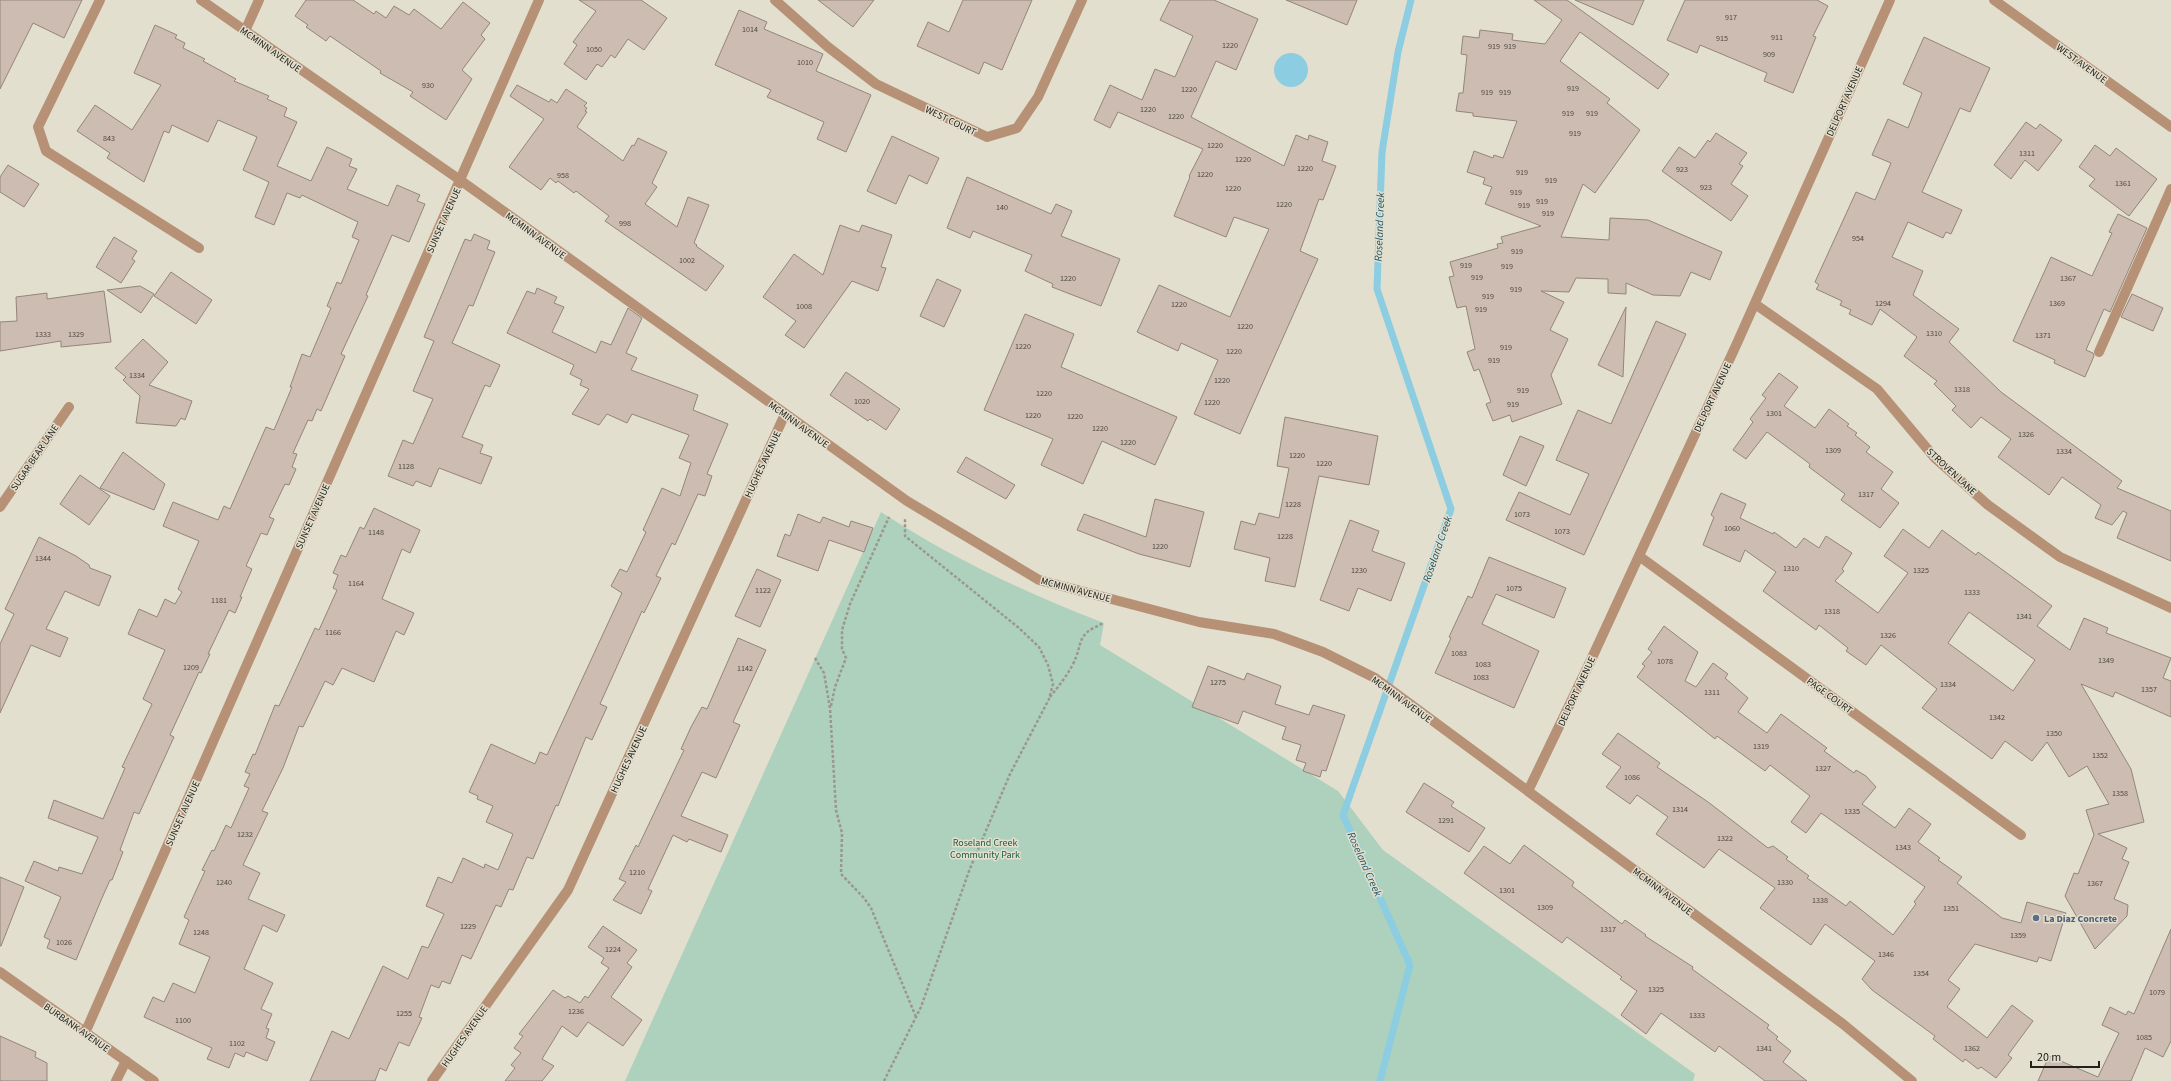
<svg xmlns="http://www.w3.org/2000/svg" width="2171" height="1081" viewBox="0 0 2171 1081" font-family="'Source Sans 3',sans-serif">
<rect width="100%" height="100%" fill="#e3dfce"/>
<!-- green -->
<path fill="#aed1be" d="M881 512C951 558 1026 593 1104 623L1100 645 1338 791 1383 850 1695 1074 1693 1081H625Z"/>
<!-- water -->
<path fill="#8ccde1" d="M1274 70a17 17 0 1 1 34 0a17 17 0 1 1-34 0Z"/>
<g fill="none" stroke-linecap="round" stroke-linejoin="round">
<!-- stream -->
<path stroke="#8ccde1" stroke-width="7" d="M1380 1081 1410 965 1343 815 1451 509 1377 289 1382 152 1398 52 1411 0"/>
</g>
<!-- building -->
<path fill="#ccbcb1" stroke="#94857a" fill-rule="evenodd" d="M0 0H82L64 38 33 23 0 89Z
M306 0H353L374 14 376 11 386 18 394 6 409 15 414 9 441 29 463 2 490 23 481 35 485 39 462 70 472 79 446 120 410 96 413 92 380 73 381 71 330 36 326 41 306 27 308 25 295 16Z
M579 0H641L667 18 644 50 628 39 615 58 611 55 602 67 597 64 586 80 564 64 577 45 573 42 596 11Z
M818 0H874L853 27Z
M963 0H1032L1002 70 984 62 979 74 917 46 928 22 949 32Z
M1170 0H1214L1258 19 1236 70 1216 61 1191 117 1284 166 1296 135 1308 140 1309 135 1328 142 1322 161 1336 166 1323 200 1319 199 1300 251 1318 259 1240 434 1194 414 1218 360 1181 343 1178 351 1137 332 1159 285 1230 317 1269 229 1234 217 1226 237 1174 216 1190 177 1189 176 1203 149 1118 112 1110 128 1094 120 1110 85 1142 100 1155 69 1175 77 1193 36 1160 20Z
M1286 0H1357L1347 25Z
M1534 0H1567L1669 74 1658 89 1580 32 1560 61 1610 99 1607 103 1640 130 1595 193 1583 184 1561 237 1609 240 1610 218 1648 220 1722 252 1710 280 1691 272 1680 296 1653 295 1626 283V294L1608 293V279L1576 278 1569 292 1541 291 1564 302 1550 330 1568 339 1551 375 1562 404 1512 422 1510 415 1493 421 1486 404 1491 402 1479 369 1474 371 1467 352 1475 349 1466 306 1457 308 1449 277 1454 276 1450 262 1498 248 1497 244 1503 243 1501 237 1541 226 1485 204 1492 187 1483 184 1485 178 1467 172 1474 151 1493 158 1494 155 1503 158 1517 121 1473 116V113L1456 111 1459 93H1463L1467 55 1461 54 1463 36 1479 38 1480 30 1513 34 1512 40 1545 44 1562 20Z
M1575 0H1644L1633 25Z
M1685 0H1817L1828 6 1813 36 1816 37 1793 93 1764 81 1767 73 1700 45 1697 53 1667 40Z
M739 10 767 22 764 29 823 54 816 71 871 95 846 152 817 139 824 122 767 97 771 90 715 65Z
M155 25 177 35 175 38 185 43 183 48 205 59 203 61 236 79 234 81 269 96 267 99 287 108 284 116 297 122 277 166 311 181 327 147 352 159 349 166 357 169 347 189 388 206 397 185 420 195 417 201 425 204 409 242 392 235 366 295 368 296 341 354 345 356 321 411 317 409 312 421 308 420 293 453 297 454 292 467 296 469 289 485 285 484 269 517 274 519 267 535 261 533 246 566 252 569 240 597H242L235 613 229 610 208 654H210L201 673 199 672 170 735 174 737 139 814 134 812 120 850 123 852 112 880H110L102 898 76 960 47 948 50 940 44 937 61 897 25 881 34 861 58 871 59 867 82 874 98 837 48 818 54 800 103 819 125 768 122 767 152 704 143 699 165 650 128 634 139 609 157 617 165 599 175 604 182 592 178 589 199 541 163 526 173 502 218 520 224 506 230 509 266 427 274 430 292 387H290L302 354 310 357 331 308 327 306 337 282 341 284 359 240 352 237 358 222 302 195 300 198 287 193 274 225 255 217 269 182 243 170 257 137 218 120 208 142 172 125 169 133 164 131 144 182 107 158 110 153 77 131 95 105 132 130 161 85 134 73Z
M1924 37 1990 68 1970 112 1960 108 1922 192 1962 210 1951 234 1946 232 1943 238 1908 222 1892 257 1923 271 1913 295 1959 329 1949 342 2001 392 2122 481 2117 488 2171 511V561L2117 538 2127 513 2123 511 2112 525 2095 518 2101 505 2062 477 2049 495 1998 457 2011 439 1981 417 1971 428 1952 410 1956 406 1934 384 1937 381 1904 356 1917 337 1880 309 1872 325 1849 314 1851 310 1840 305 1842 301 1816 289 1819 285 1815 282 1856 192 1875 200 1891 163 1872 155 1888 119 1908 128 1922 93 1903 84Z
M517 85 549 102 551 99 557 103 566 89 587 103 584 106 587 108 585 111 587 112 577 127 623 161 632 145 634 146 638 138 667 152 652 183 657 187 645 204 677 227 688 197 709 205 694 243 697 245 696 246 724 266 706 291 605 221 609 216 576 191 574 193 558 181 556 183 550 178 541 190 509 167 544 119 510 96Z
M2026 122 2036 129 2040 124 2062 140 2038 171 2025 160 2011 179 1994 165Z
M1716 133 1747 153 1739 164 1743 166 1731 184 1748 196 1731 221 1662 171 1679 147 1695 158 1708 140 1710 142Z
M892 136 939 158 927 184 909 175 896 204 867 191Z
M2095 145 2110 156 2116 148 2157 179 2129 216 2089 186 2095 179 2079 167Z
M8 165 39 184 24 207 0 192V177Z
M967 177 1051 214 1056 204 1072 211 1061 236 1120 259 1101 306 1052 287 1053 284 1025 271 1032 255 973 231 970 238 947 228Z
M2118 214 2147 228 2110 312 2104 309 2086 350 2093 353 2094 356 2085 377 2054 363 2055 360 2013 341 2051 257 2092 276 2112 233 2109 232Z
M840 225 859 232 862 225 892 235 881 267 886 268 878 291 852 281 804 348 785 335 796 321 763 297 794 254 823 275Z
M474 234 490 241 487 249 495 252 473 306 469 305 452 343 500 365 490 387 485 385 462 437 483 445 480 453 492 457 481 484 439 468 431 487 416 481 413 486 388 476 403 440 413 444 433 399 413 391 434 341 424 337 465 239 471 241Z
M114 237 137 251 132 259 135 261 121 283 96 267Z
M171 272 212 300 196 324 154 296Z
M937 279 961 290 944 327 920 316Z
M140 286 154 294 141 313 107 290Z
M537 288 557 297 554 303 564 307 552 332 596 353 601 341 611 345 628 308 642 318 626 353 637 358 631 370 698 395 693 410 728 424 707 474 712 476 705 496 698 494 675 545 672 543 656 576 661 578 644 613 642 611 600 704 607 707 592 740 586 737 558 806 556 805 533 859 527 857 513 890 509 889 501 907 496 905 471 959 462 955 450 984 442 981 439 988 431 985 419 1017 422 1018 409 1046 399 1042 386 1071 380 1068 375 1081H310L332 1031 349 1039 383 966 408 979 422 946 428 948 444 914 426 906 438 877 452 883 463 858 484 868 485 864 498 870 513 834 486 822 493 806 477 799 478 796 469 792 491 744 535 764 540 752 547 755 622 593 611 586 620 569 627 572 646 532 643 530 662 488 680 496 691 463 679 458 689 435 632 414 627 423 607 414 599 425 572 414 589 389 580 385 582 380 570 374 574 365 507 333 527 291 535 294Z
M104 291 111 342 61 347V341L0 351V322L17 321 16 297 47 293V299Z
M2132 294 2163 308 2153 331 2121 317Z
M1626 307 1623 377 1598 365Z
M1025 314 1074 334 1061 367 1177 417 1155 465 1102 441 1083 484 1041 465 1053 439 984 410Z
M1656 321 1686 334 1584 555 1506 520 1519 492 1570 515 1589 474 1556 460 1578 410 1611 424Z
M143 339 168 362 149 385 192 401 185 420 181 418 176 426 136 423 140 396 123 380 126 377 115 368Z
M846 372 900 409 886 430 870 419 868 421 830 395Z
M1779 373 1798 387 1784 406 1815 428 1829 409 1849 424 1847 426 1857 433 1855 435 1870 447 1866 452 1893 472 1881 489 1899 503 1880 528 1841 500 1845 494 1809 467 1810 464 1767 432 1746 459 1733 450 1753 422 1750 419 1766 398 1762 395Z
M1285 417 1378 436 1369 485 1319 476 1295 587 1265 581 1270 558 1234 549 1241 521 1255 525 1259 513 1279 518 1289 468 1277 466Z
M1520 436 1544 446 1526 486 1503 475Z
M123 452 165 484 154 510 100 488Z
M966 457 1015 485 1006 499 957 472Z
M80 475 110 496 89 525 60 504Z
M1721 493 1746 504 1740 518 1773 534 1774 532 1796 548 1804 538 1819 548 1826 536 1852 553 1842 569 1844 571 1835 581 1878 613 1908 573 1884 556 1903 529 1929 548 1942 530 1976 555 1978 552 2000 568 2052 606 2037 626 2070 650 2084 618 2108 628 2106 633 2171 658 2163 678 2171 681V717L2115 692 2113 697 2081 684 2131 769 2144 822 2098 834 2127 848 2122 859 2129 862 2114 899 2128 905 2127 916 2095 949 2065 896 2074 873 2078 874 2094 835 2086 810 2109 804 2087 766 2069 777 2047 742 2032 761 2005 741 1992 759 1922 708 1937 689 1881 645 1866 665 1846 651 1848 648 1819 625 1816 630 1794 614 1763 591 1776 572 1745 550 1740 562 1703 545 1714 517 1711 515ZM1969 612 2035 660 2013 691 1948 643Z
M1155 499 1204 512 1190 567 1139 554 1077 530 1084 514 1146 537Z
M374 508 420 530 410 553 402 549 382 599 414 613 404 635 396 631 374 682 342 668 333 685 325 681 303 727 299 726 283 768 262 811 268 813 243 865 260 873 248 899 285 915 277 932 263 925 244 969 273 983 261 1009 272 1014 266 1028 269 1029 266 1038 275 1042 267 1061 246 1052 244 1057 235 1053 229 1068 207 1059 212 1048 144 1017 153 997 164 1002 173 983 195 993 210 957 179 944 189 920 184 917 205 871 202 870 212 850 214 851 226 825 231 828 249 788 244 786 250 774 245 772 253 754 255 755 275 705 279 706 315 628 319 630 337 590 333 588 338 575 333 573 341 555 346 557 360 527 364 529Z
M798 514 820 523 823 517 849 527 851 521 873 528 864 552 829 540 818 571 777 556 785 534 790 536Z
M1350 520 1379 531 1372 551 1405 563 1391 601 1358 588 1349 611 1320 600Z
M39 537 76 556 89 565 90 568 111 576 99 606 65 591 46 629 68 638 60 657 31 645 0 713V644L14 614 5 609Z
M1489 557 1566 588 1554 618 1496 594 1482 624 1539 651 1514 708 1435 673 1451 638 1449 637 1468 596 1472 598Z
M757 569 781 580 760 627 735 616Z
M1664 626 1698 652 1685 681 1696 687 1713 663 1728 674 1725 678 1748 698 1738 712 1767 733 1781 714 1827 748 1824 751 1854 773 1856 770 1866 776 1876 787 1862 804 1895 828 1909 808 1931 824 1918 842 1940 858 1938 860 1962 877 1957 883 2002 918 2021 923 2027 902 2066 913 2051 961 2039 957 2037 962 1975 944 1948 980 1960 989 1947 1007 1987 1038 2012 1005 2033 1021 2008 1055 2012 1058 1996 1078 1981 1067 1978 1069 1965 1059 1963 1062 1933 1039 1935 1036 1872 990 1862 979 1875 961 1825 924 1811 945 1760 908 1775 888 1719 849 1704 868 1656 834 1668 817 1637 795 1630 804 1606 787 1621 767 1602 754 1618 733 1660 763 1657 767 1708 802 1768 848 1773 846 1788 857 1786 859 1809 876 1807 878 1846 906 1850 901 1893 935 1916 904 1914 902 1925 887 1821 813 1806 833 1791 822 1810 796 1770 765 1765 771 1717 736 1715 739 1637 677 1645 666 1642 664 1652 652 1648 649Z
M738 638 766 650 733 722 740 725 716 778 702 772 681 816 728 835 721 852 689 839 687 842 673 835 648 889 652 891 641 914 613 900 626 882 619 879 636 845 638 847 684 750 681 749 691 727 702 707 707 709Z
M1208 666 1244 680 1247 673 1281 686 1275 704 1309 715 1313 705 1345 715 1326 771 1322 770 1320 777 1303 771 1306 763 1296 760 1301 745 1282 739 1286 727 1243 711 1238 724 1192 707Z
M1424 783 1454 802 1451 806 1485 828 1469 852 1406 812Z
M1524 845 1574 882 1572 886 1622 924 1625 920 1646 935 1645 936 1693 967 1692 969 1769 1025 1767 1028 1778 1037 1776 1039 1791 1051 1783 1062 1807 1081H1765L1719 1046 1715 1052 1661 1013 1646 1034 1621 1015 1637 991 1620 979 1622 977 1567 937 1562 943 1464 873 1484 846 1510 864Z
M0 877 24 887 1 946H0Z
M603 926 637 950 627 963 632 967 611 997 642 1020 623 1046 588 1022 577 1037 562 1026 542 1059 554 1066 542 1081H505L515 1068 511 1065 521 1053 514 1048 523 1036 519 1034 553 990 565 998 568 996 580 1003 585 996 588 998 609 968 601 963 604 958 588 947Z
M2171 929V1041L2163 1057 2145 1048 2131 1081H2038L2049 1056 2098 1077 2119 1033 2102 1025 2110 1007 2126 1015 2128 1011 2134 1014Z
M0 1036 36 1052 35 1057 47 1063V1081H0Z"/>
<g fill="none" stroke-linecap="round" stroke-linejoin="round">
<!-- path -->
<path stroke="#9b988b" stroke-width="2.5" stroke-dasharray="3 2" stroke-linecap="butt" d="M815 658 824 673 830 708 836 810 842 833 841 874 864 898 871 908 916 1017
M1050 697C1058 687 1066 677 1072 666 1085 642 1073 636 1104 623
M831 706 835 687 846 658 842 649V630L850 604 889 517
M884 1081 921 1007 969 871 1010 774 1049 699 1053 684 1048 665 1039 647 1019 628 905 536V519"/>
<!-- lane -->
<path stroke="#b69176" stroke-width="10" d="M100 0 38 127 46 151 199 248
M2099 352 2171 189
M116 1081 126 1061"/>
<!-- street -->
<path stroke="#b69176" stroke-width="10" d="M201 0 460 180 907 501 1039 580 1199 622 1274 634 1323 652 1375 678 1843 1024 1912 1081
M775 0 828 47 876 84 987 137 1017 128 1038 97 1082 0
M1994 0 2171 127
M245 31 259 0
M1755 304 1877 389 1935 458 1988 505 2060 557 2171 608
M0 507 69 407
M1639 556 2021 835
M1528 791 1591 660 1738 341 1890 0
M0 972 154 1081
M85 1033 539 0
M432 1081 568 890 785 414"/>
</g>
<!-- markers -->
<circle fill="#5c6f8a" stroke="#e3dfce" stroke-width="1.5" cx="2036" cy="918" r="4"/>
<g text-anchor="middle" stroke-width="3" stroke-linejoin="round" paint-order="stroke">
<!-- number labels -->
<g font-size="8" fill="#4d4840">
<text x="1731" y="20">917</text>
<text x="750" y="32">1014</text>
<text x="1777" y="40">911</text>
<text x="1722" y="41">915</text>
<text x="1230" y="48">1220</text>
<text x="1494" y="49">919</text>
<text x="1510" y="49">919</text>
<text x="594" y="52">1050</text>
<text x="1769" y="57">909</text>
<text x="805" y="65">1010</text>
<text x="428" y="88">930</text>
<text x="1573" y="91">919</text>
<text x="1189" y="92">1220</text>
<text x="1487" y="95">919</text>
<text x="1505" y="95">919</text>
<text x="1148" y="112">1220</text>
<text x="1568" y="116">919</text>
<text x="1592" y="116">919</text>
<text x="1176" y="119">1220</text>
<text x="1575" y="136">919</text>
<text x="109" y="141">843</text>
<text x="1215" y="148">1220</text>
<text x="2027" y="156">1311</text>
<text x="1243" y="162">1220</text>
<text x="1305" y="171">1220</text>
<text x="1682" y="172">923</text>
<text x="1522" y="175">919</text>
<text x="1205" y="177">1220</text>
<text x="563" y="178">958</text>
<text x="1551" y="183">919</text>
<text x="2123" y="186">1361</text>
<text x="1706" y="190">923</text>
<text x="1233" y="191">1220</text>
<text x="1516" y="195">919</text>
<text x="1542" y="204">919</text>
<text x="1284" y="207">1220</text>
<text x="1524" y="208">919</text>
<text x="1002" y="210">140</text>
<text x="1548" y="216">919</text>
<text x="625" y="226">998</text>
<text x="1858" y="241">954</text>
<text x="1517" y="254">919</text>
<text x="687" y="263">1002</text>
<text x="1466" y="268">919</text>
<text x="1507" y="269">919</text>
<text x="1477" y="280">919</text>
<text x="1068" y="281">1220</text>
<text x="2068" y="281">1367</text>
<text x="1516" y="292">919</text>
<text x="1488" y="299">919</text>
<text x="1883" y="306">1294</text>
<text x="2057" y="306">1369</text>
<text x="1179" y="307">1220</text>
<text x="804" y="309">1008</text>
<text x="1481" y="312">919</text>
<text x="1245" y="329">1220</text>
<text x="1934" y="336">1310</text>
<text x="43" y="337">1333</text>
<text x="76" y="337">1329</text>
<text x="2043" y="338">1371</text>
<text x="1023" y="349">1220</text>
<text x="1506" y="350">919</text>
<text x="1234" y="354">1220</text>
<text x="1494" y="363">919</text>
<text x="137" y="378">1334</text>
<text x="1222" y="383">1220</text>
<text x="1962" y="392">1318</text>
<text x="1523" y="393">919</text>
<text x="1044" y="396">1220</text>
<text x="862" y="404">1020</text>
<text x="1212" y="405">1220</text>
<text x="1513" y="407">919</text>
<text x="1774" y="416">1301</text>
<text x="1033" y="418">1220</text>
<text x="1075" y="419">1220</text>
<text x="1100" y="431">1220</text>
<text x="2026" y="437">1326</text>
<text x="1128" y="445">1220</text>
<text x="1833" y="453">1309</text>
<text x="2064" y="454">1334</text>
<text x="1297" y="458">1220</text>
<text x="1324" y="466">1220</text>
<text x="406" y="469">1128</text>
<text x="1866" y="497">1317</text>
<text x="1293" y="507">1228</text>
<text x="1522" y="517">1073</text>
<text x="1732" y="531">1060</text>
<text x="1562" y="534">1073</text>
<text x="376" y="535">1148</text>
<text x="1285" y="539">1228</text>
<text x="1160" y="549">1220</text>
<text x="43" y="561">1344</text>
<text x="1791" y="571">1310</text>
<text x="1359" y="573">1230</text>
<text x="1921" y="573">1325</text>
<text x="356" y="586">1164</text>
<text x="1514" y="591">1075</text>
<text x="763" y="593">1122</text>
<text x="1972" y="595">1333</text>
<text x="219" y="603">1181</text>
<text x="1832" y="614">1318</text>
<text x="2024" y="619">1341</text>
<text x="333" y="635">1166</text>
<text x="1888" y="638">1326</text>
<text x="1459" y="656">1083</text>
<text x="2106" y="663">1349</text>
<text x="1665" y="664">1078</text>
<text x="1483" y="667">1083</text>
<text x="191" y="670">1209</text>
<text x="745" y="671">1142</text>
<text x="1481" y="680">1083</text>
<text x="1218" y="685">1275</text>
<text x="1948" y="687">1334</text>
<text x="2149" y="692">1357</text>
<text x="1712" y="695">1311</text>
<text x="1997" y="720">1342</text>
<text x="2054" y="736">1350</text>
<text x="1761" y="749">1319</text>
<text x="2100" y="758">1352</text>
<text x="1823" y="771">1327</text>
<text x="1632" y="780">1086</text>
<text x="2120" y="796">1358</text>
<text x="1680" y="812">1314</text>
<text x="1852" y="814">1335</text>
<text x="1446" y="823">1291</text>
<text x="245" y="837">1232</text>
<text x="1725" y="841">1322</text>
<text x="1903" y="850">1343</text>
<text x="637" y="875">1210</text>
<text x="224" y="885">1240</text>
<text x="1785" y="885">1330</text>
<text x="2095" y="886">1367</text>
<text x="1507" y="893">1301</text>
<text x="1820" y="903">1338</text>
<text x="1545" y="910">1309</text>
<text x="1951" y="911">1351</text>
<text x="468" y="929">1229</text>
<text x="1608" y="932">1317</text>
<text x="201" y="935">1248</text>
<text x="2018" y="938">1359</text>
<text x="64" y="945">1026</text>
<text x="613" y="952">1224</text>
<text x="1886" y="957">1346</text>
<text x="1921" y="976">1354</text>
<text x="1656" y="992">1325</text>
<text x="2157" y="995">1079</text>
<text x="576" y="1014">1236</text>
<text x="404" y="1016">1255</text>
<text x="1697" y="1018">1333</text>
<text x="183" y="1023">1100</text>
<text x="2144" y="1040">1085</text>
<text x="237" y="1046">1102</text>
<text x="1764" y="1051">1341</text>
<text x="1972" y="1051">1362</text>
</g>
<!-- street labels -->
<g font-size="10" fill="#23211b" stroke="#e3dfce">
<text transform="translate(271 49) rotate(35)" y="4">MCMINN AVENUE</text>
<text transform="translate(2082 63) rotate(36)" y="4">WEST AVENUE</text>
<text transform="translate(1844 101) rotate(-66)" y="4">DELPORT AVENUE</text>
<text transform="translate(951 120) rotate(26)" y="4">WEST COURT</text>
<text transform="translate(443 220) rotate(-66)" y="4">SUNSET AVENUE</text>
<text transform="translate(536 235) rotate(36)" y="4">MCMINN AVENUE</text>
<text transform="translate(1712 397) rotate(-65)" y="4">DELPORT AVENUE</text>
<text transform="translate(799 424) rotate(36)" y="4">MCMINN AVENUE</text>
<text transform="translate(34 457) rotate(-56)" y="4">SUGAR BEAR LANE</text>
<text transform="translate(762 464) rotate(-65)" y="4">HUGHES AVENUE</text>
<text transform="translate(1952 471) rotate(43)" y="4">STROVEN LANE</text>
<text transform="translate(312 516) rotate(-66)" y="4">SUNSET AVENUE</text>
<text transform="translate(1076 589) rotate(15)" y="4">MCMINN AVENUE</text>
<text transform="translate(1576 691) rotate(-65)" y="4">DELPORT AVENUE</text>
<text transform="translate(1830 695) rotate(36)" y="4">PAGE COURT</text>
<text transform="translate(1402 699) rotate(36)" y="4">MCMINN AVENUE</text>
<text transform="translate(628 759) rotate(-65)" y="4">HUGHES AVENUE</text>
<text transform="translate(182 813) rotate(-66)" y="4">SUNSET AVENUE</text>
<text transform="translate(1663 891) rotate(37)" y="4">MCMINN AVENUE</text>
<text transform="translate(77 1027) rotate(35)" y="4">BURBANK AVENUE</text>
<text transform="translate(464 1036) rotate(-55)" y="4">HUGHES AVENUE</text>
</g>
<!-- park labels -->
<g font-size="10" fill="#1a5b3f" stroke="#e3dfce">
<text x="985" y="846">Roseland Creek<tspan x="985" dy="12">Community Park</tspan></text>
</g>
<!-- service labels -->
<g font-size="10" font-weight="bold" fill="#4e5e75" stroke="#e3dfce" text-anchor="start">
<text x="2044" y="922">La Diaz Concrete</text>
</g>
<!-- water labels -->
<g font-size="11" font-style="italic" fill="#1f5463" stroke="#e3dfce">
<text transform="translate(1379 227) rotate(-88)" y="4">Roseland Creek</text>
<text transform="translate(1437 549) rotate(-71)" y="4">Roseland Creek</text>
<text transform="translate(1365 864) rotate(66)" y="4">Roseland Creek</text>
</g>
</g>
<!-- scale -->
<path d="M2031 1061v6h68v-6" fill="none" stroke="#23211b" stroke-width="2"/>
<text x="2037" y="1061" font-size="12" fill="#23211b" stroke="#e3dfce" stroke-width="3" paint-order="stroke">20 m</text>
</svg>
